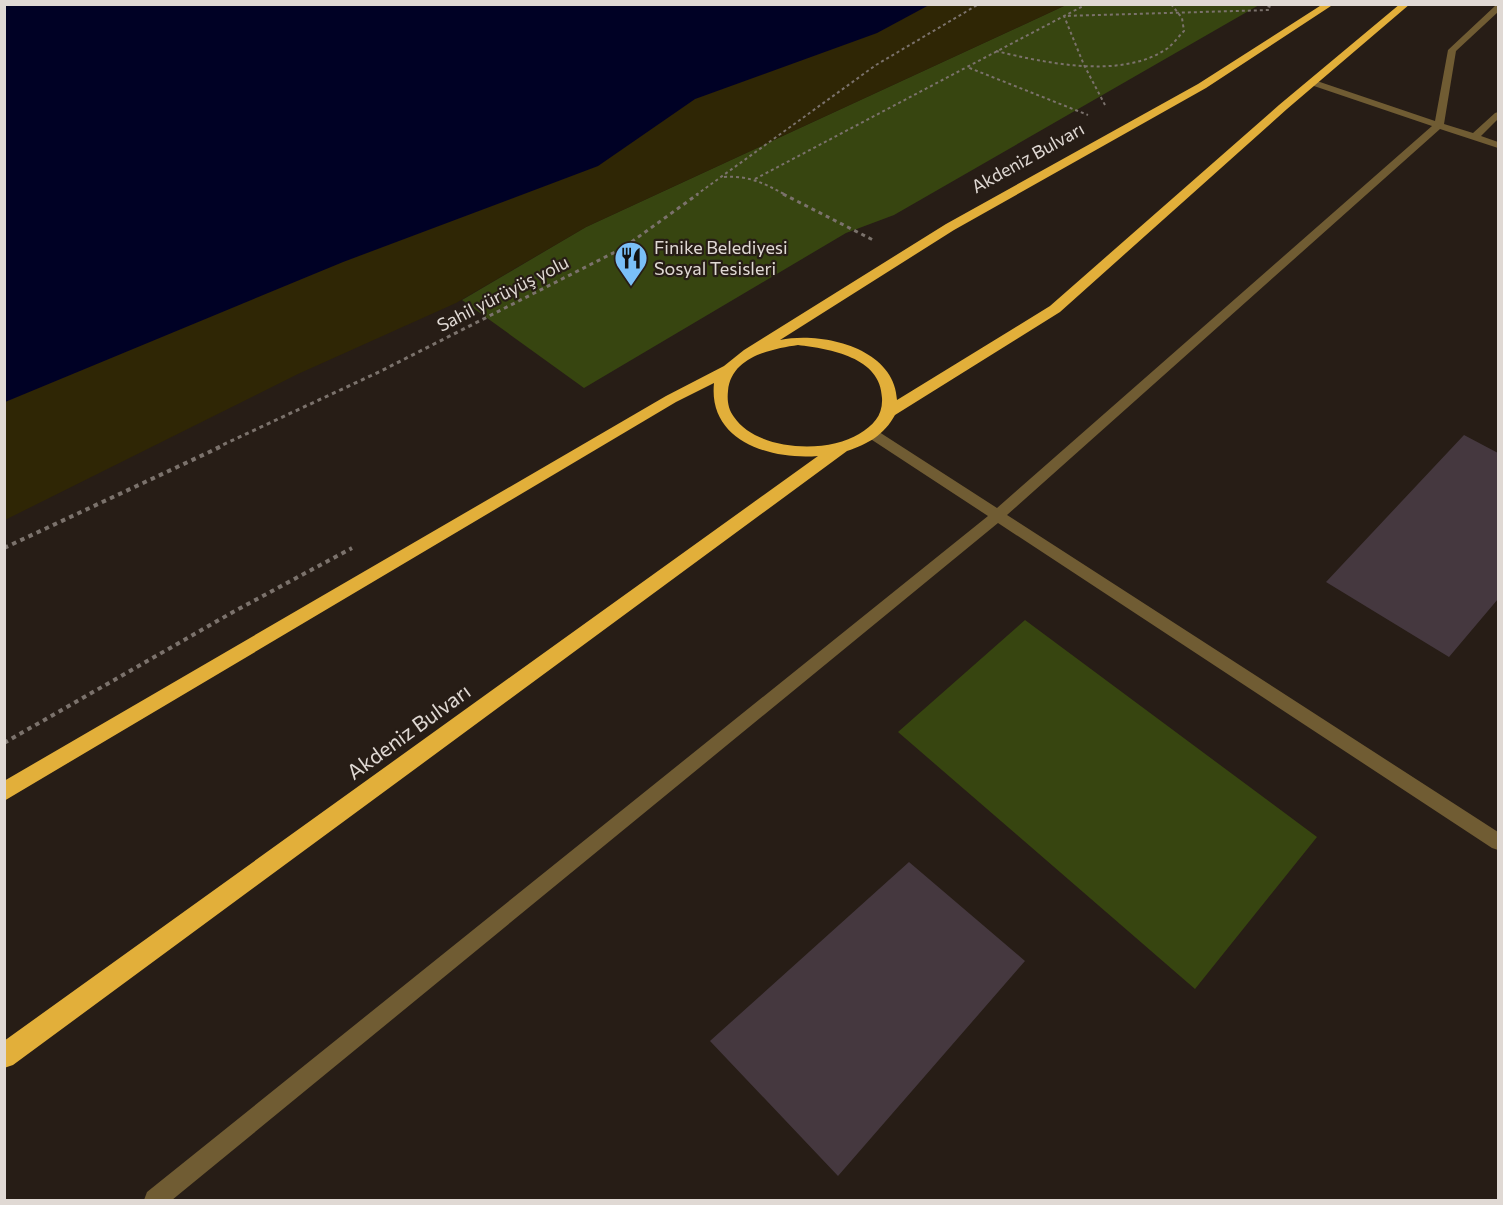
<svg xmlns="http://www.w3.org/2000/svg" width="1503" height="1205" viewBox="0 0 1503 1205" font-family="Commissioner,sans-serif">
<rect width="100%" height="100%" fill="#271d16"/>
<!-- green -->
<path fill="#374510" d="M1066 5H1259L894 215 846 233 584 388 462 300 586 227Z
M1025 620 1317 837 1195 989 898 732Z"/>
<!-- sand -->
<path fill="#2f2605" d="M929 5H1066L586 227 456 303 298 374 5 520V402L343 262 598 166 695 99 877 33Z"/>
<!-- water -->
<path fill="#000125" d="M5 4H929V5L877 33 695 99 598 166 343 262 5 402Z"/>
<!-- building -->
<path fill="#45383f" d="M1464 435 1498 453V599L1449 657 1326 582Z
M909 862 1025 961 838 1176 710 1041Z"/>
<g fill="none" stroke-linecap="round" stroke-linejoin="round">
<!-- path-far2 -->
<path stroke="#7b726c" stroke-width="2" stroke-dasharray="3 3" stroke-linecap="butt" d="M1087 4 967 67 1088 115
M1262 4 1273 8
M996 51C1045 63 1123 80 1168 48 1174 43 1179 36 1184 31L1182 18 1171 4
M1105 105 1084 65 1064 16 1270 10
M724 177C749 175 765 184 786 195
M755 179 967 67
M696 195 876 65 979 4"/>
<!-- path-far1 -->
<path stroke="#7b726c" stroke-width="3" stroke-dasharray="4 4" stroke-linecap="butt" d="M783 194 875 241
M216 448 381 371 623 248 698 194"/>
<!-- path -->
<path stroke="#7b726c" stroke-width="4" stroke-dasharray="4.5 4.5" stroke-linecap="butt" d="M4 548 220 447
M4 743 233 612 352 548"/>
<!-- minor -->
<path fill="#705c33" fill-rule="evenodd" d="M1495 6H1498V12L1456 51 1444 124 1473 133 1495 113 1498 112V119L1481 136 1498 142V148L1440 129 1007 515 1498 832V850L1492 848 998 523 172 1200H144L147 1192 988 516 866 436 865 433 866 430H876L997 508 1432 126 1311 85V81H1317L1435 121 1448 50Z"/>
<!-- highway -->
<path fill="#e2af3a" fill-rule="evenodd" d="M1323 4H1334L1206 88 954 230 780 340C822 331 895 348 897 400L1050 306 1279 105 1400 4H1410L1287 109 1060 312 895 415C884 435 868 444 847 451L13 1065 4 1068V1041L818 456C770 460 708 441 714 383L676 402 4 801V781L666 396 724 366 744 350 946 224 1198 84ZM798 345C830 349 881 357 882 398 883 415 874 425 859 434 827 454 757 451 734 417 728 409 727 400 728 391 731 357 771 349 798 345Z"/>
</g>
<!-- icons -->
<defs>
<symbol id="restaurant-pin" viewBox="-11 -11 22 30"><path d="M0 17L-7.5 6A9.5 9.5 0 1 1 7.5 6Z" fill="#7abff8" stroke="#271d16"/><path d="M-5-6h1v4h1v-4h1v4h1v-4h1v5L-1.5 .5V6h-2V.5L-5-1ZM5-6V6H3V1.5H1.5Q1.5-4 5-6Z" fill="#111"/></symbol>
</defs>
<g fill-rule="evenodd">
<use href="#restaurant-pin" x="612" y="239" width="38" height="52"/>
</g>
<g text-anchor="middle" stroke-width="4.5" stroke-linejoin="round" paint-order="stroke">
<!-- far-street labels -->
<g font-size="18" fill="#e0d9d4" stroke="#271d16">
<text transform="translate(1028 158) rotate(-29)" y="6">Akdeniz Bulvarı</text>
<text transform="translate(503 294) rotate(-27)" y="6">Sahil yürüyüş yolu</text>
</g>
<!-- far-poi labels -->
<g font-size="18" fill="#e0d9d4" stroke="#271d16" text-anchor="start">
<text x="654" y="254">Finike Belediyesi<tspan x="654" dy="21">Sosyal Tesisleri</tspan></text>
</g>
<!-- street labels -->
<g font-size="21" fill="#e0d9d4" stroke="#271d16">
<text transform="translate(409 732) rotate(-36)" y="7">Akdeniz Bulvarı</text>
</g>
</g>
<!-- border -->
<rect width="1503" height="1205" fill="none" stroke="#e0d9d4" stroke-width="12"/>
</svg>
